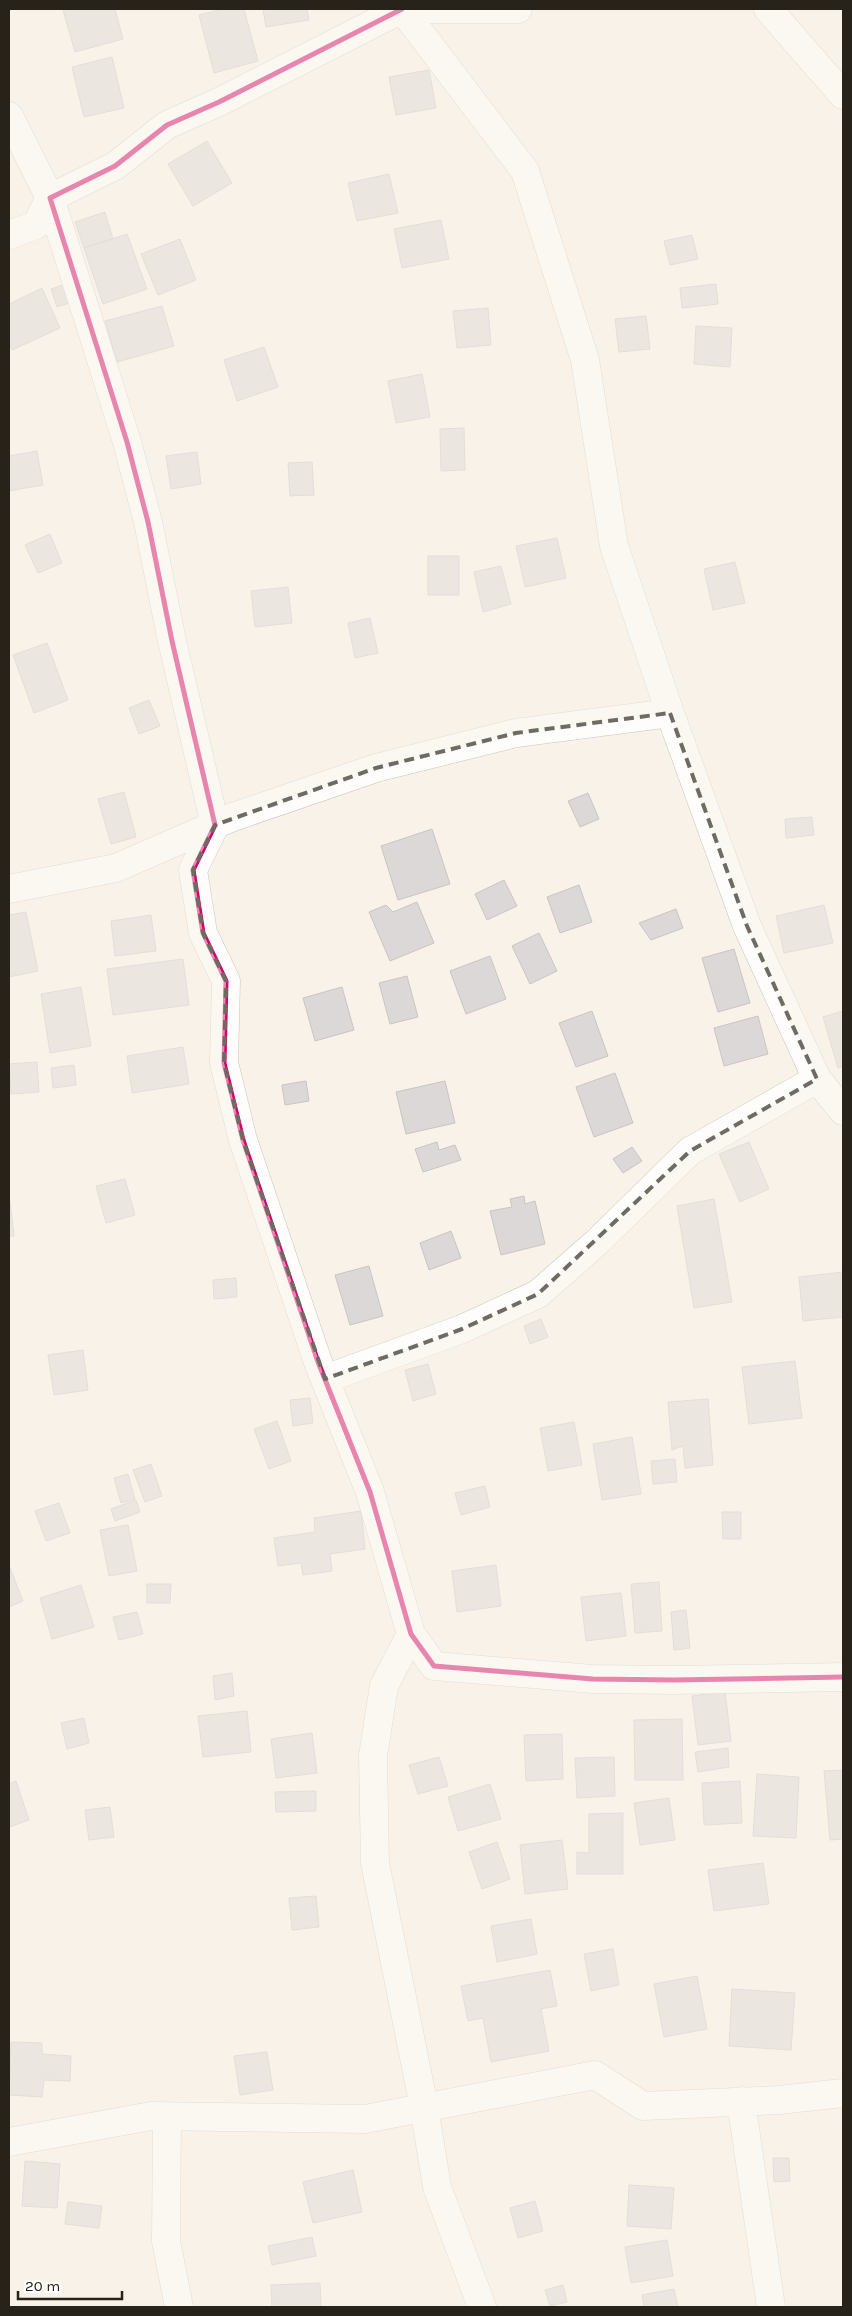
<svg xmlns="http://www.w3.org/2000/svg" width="852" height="2316" viewBox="0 0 852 2316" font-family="Karla,sans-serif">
<rect width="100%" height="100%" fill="#f8f2e8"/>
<!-- building -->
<path fill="#dcd8d7" stroke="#cac5c5" d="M68 9H115L123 39 75 52 63 10Z
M223 9H244L258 61 214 73 199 15Z
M263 9H307L309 20 266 27Z
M112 57 124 108 84 117 72 67Z
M429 70 436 108 396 115 389 77Z
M207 141 232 183 193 206 168 164Z
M389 174 398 213 357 221 348 183Z
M105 212 113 239 84 248 75 222Z
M441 220 449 259 402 268 394 229Z
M127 234 147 289 103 304 84 248Z
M692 235 698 259 670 265 664 241Z
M180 239 196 280 158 295 141 254Z
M716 284 718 304 682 308 680 288Z
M63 285 69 303 57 307 51 289Z
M42 288 60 328 12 350 9 344V304Z
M162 306 174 346 117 362 105 321Z
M488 308 491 345 457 348 453 311Z
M646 316 650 349 619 352 615 319Z
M696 326 732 328 730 367 694 364Z
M264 347 278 387 237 401 224 360Z
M422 374 430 417 396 423 388 381Z
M464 428 465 470 441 471 440 429Z
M37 451 43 485 9 491V456Z
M197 452 201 484 171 489 166 456Z
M312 462 314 495 290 496 288 463Z
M50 534 62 563 38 573 25 545Z
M557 538 566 578 525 587 516 546Z
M428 556H459V595H428Z
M735 562 745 603 713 610 704 569Z
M501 566 511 604 483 612 474 572Z
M288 587 292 623 255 627 251 591Z
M370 618 378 653 355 658 348 623Z
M47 643 68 700 34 713 13 655Z
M149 700 160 726 139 734 129 708Z
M124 792 136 837 111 844 98 799Z
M588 793 599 819 580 827 568 801Z
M812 817 814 835 786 838 785 819Z
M432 829 450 884 398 900 381 846Z
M504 880 517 906 487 920 475 894Z
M579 885 592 922 560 933 547 897Z
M417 902 434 943 390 961 369 912 386 905 393 912Z
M824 905 833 943 784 953 776 916Z
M676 909 683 928 651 940 639 923Z
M26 912 38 971 9 977V915Z
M151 915 156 951 115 956 111 921Z
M539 933 557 971 530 984 512 946Z
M734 949 750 1003 718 1012 702 958Z
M490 956 506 999 466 1014 450 971Z
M183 959 189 1005 113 1015 107 969Z
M407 976 418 1017 390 1024 379 983Z
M81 987 91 1046 50 1053 41 994Z
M342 987 354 1030 315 1041 303 998Z
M592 1011 608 1056 576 1067 559 1023Z
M843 1011V1067L838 1068 823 1017Z
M758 1016 768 1054 724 1066 714 1028Z
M183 1047 189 1084 132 1093 127 1056Z
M37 1062 39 1092 11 1094 9 1064Z
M74 1065 76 1085 53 1088 51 1068Z
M615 1073 633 1123 594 1137 576 1087Z
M306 1081 309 1101 285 1105 282 1085Z
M445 1081 455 1123 406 1134 396 1092Z
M437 1142 439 1150 455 1145 461 1160 423 1172 415 1149Z
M749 1142 769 1189 740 1202 719 1154Z
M632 1147 642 1161 623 1173 613 1159Z
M125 1179 135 1215 106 1223 96 1186Z
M9 1193 14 1236H9Z
M524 1196 525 1204 535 1201 545 1244 501 1255 490 1211 512 1207 510 1199Z
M714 1199 732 1302 694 1308 677 1206Z
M451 1231 461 1258 429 1270 420 1243Z
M369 1266 383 1316 350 1325 335 1275Z
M843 1272V1317L803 1321 799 1277Z
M236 1278 237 1297 214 1299 213 1280Z
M541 1319 548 1337 530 1344 524 1326Z
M83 1350 88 1390 54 1395 48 1355Z
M795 1361 802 1418 749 1424 742 1367Z
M428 1364 436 1394 413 1401 405 1370Z
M310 1398 313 1423 293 1426 290 1400Z
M708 1399 713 1465 685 1468 683 1446 672 1450 668 1402Z
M277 1421 291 1461 269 1469 254 1429Z
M574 1422 582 1465 548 1471 540 1428Z
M632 1437 641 1494 602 1500 593 1444Z
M675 1459 677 1482 653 1484 651 1461Z
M151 1464 162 1496 145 1502 133 1470Z
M128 1474 135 1499 121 1503 114 1478Z
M485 1486 490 1507 461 1515 455 1493Z
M136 1500 140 1512 115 1521 111 1509Z
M59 1503 70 1533 46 1541 35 1511Z
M361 1511 365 1549 330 1554 332 1571 303 1575 301 1563 278 1566 274 1538 315 1532 314 1518Z
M722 1512H741V1539H723Z
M128 1525 137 1571 109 1576 100 1530Z
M9 1565 23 1601 9 1607Z
M496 1565 501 1606 457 1612 452 1571Z
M659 1582 662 1631 635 1633 631 1584Z
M147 1584H171L170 1603H147Z
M81 1585 94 1627 52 1639 40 1598Z
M621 1593 626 1636 586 1641 581 1597Z
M686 1610 690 1648 674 1650 671 1612Z
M137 1612 143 1634 119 1640 113 1617Z
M232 1673 234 1696 215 1700 213 1676Z
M725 1692 731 1741 698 1745 692 1696Z
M247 1711 251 1752 203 1757 198 1716Z
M84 1718 89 1743 67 1749 61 1723Z
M682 1719 683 1780H635L634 1720Z
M312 1733 317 1773 276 1778 271 1739Z
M562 1734 563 1779 526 1781 524 1735Z
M728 1748 729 1767 698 1772 695 1752Z
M439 1757 448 1786 418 1794 409 1765Z
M614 1757 615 1796 577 1798 575 1758Z
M843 1770V1839L830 1840 824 1771Z
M757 1774 799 1777 796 1838 753 1836Z
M16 1781 29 1820 9 1827V1784Z
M740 1781 742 1823 704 1825 702 1783Z
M490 1784 501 1819 458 1831 448 1797Z
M316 1791V1811L276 1812 275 1792Z
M669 1798 675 1840 640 1845 634 1803Z
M110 1807 114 1837 89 1840 85 1810Z
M623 1813V1874H577V1852L589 1853V1814Z
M562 1840 568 1889 525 1894 520 1845Z
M497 1842 510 1879 482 1889 469 1852Z
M763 1863 769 1904 714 1911 708 1870Z
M316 1896 319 1927 292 1930 289 1898Z
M531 1919 537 1954 497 1962 491 1926Z
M613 1949 619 1985 591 1991 584 1954Z
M550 1970 557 2006 541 2009 549 2051 491 2062 483 2018 468 2021 461 1986Z
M697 1976 707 2029 664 2037 654 1984Z
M732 1989 795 1993 791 2050 729 2046Z
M11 2042 42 2043V2054L71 2056 70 2081 44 2080 42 2097 9 2095Z
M267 2052 273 2090 240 2095 234 2056Z
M773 2158H789L790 2181 774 2182Z
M25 2161 60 2164 57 2208 22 2206Z
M353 2170 362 2212 313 2223 303 2182Z
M629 2185 674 2188 671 2229 627 2226Z
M535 2201 543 2231 518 2238 510 2208Z
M68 2202 102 2206 99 2228 65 2224Z
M312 2237 316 2256 272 2265 268 2246Z
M667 2240 673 2276 631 2283 625 2247Z
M320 2283 321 2307H272L271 2285Z
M563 2285 567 2302 550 2306 545 2290Z
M674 2289 678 2307H644L642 2295Z"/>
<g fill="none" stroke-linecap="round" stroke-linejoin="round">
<defs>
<path id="minor" d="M402 9 219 102 167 125 115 166 50 198 127 442 148 522 172 641 215 825 193 870 203 933 226 981 224 1063 243 1140 318 1362 370 1492 411 1634 434 1666 593 1679 673 1680 843 1677
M402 9 525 171 585 360 614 546 670 713 747 926 817 1079 843 1111
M408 9H518
M768 9 843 95
M9 116 50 198 36 225 9 235
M9 889 116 868 233 817 376 768 516 733 670 713
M325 1379 462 1329 538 1294 596 1243 690 1151 817 1079
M411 1634 384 1686 373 1756 375 1863 424 2107 437 2187 482 2307
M741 2101 771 2307
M167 2116 166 2241 179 2307
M9 2142 151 2116 365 2119 595 2075 643 2106 779 2100 843 2093"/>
</defs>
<!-- minor casing -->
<use href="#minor" stroke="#cac4bc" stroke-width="29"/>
<!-- minor -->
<use href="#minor" stroke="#fefdfc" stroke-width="28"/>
<defs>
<path id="cycleway" d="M402 9 219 102 167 125 115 166 50 198 127 442 148 522 172 641 215 825 193 870 203 933 226 981 224 1063 243 1140 318 1362 370 1492 411 1634 434 1666 593 1679 673 1680 843 1677"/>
</defs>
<!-- cycleway casing -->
<use href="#cycleway" stroke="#fff" stroke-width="8"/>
<!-- cycleway -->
<use href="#cycleway" stroke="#d6006c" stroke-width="5"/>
</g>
<!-- marked area -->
<path d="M0 0H852V2316H0ZM670 713 747 926 817 1079 690 1151 538 1294 462 1329 325 1379 243 1140 224 1063 226 981 203 933 193 870 215 825 376 768 516 733Z" fill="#f8f2e8" fill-opacity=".55" fill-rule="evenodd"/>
<path fill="none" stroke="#706b62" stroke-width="4" stroke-dasharray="10 6" stroke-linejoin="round" d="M670 713 747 926 817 1079 690 1151 538 1294 462 1329 325 1379 243 1140 224 1063 226 981 203 933 193 870 215 825 376 768 516 733Z"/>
<!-- border -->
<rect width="852" height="2316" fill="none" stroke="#27221a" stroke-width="20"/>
<!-- scale -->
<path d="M18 2291v8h104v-8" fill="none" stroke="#27221a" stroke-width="2.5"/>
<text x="25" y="2291" font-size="15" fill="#27221a" stroke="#ffffff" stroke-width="4" paint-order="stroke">20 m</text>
</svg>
